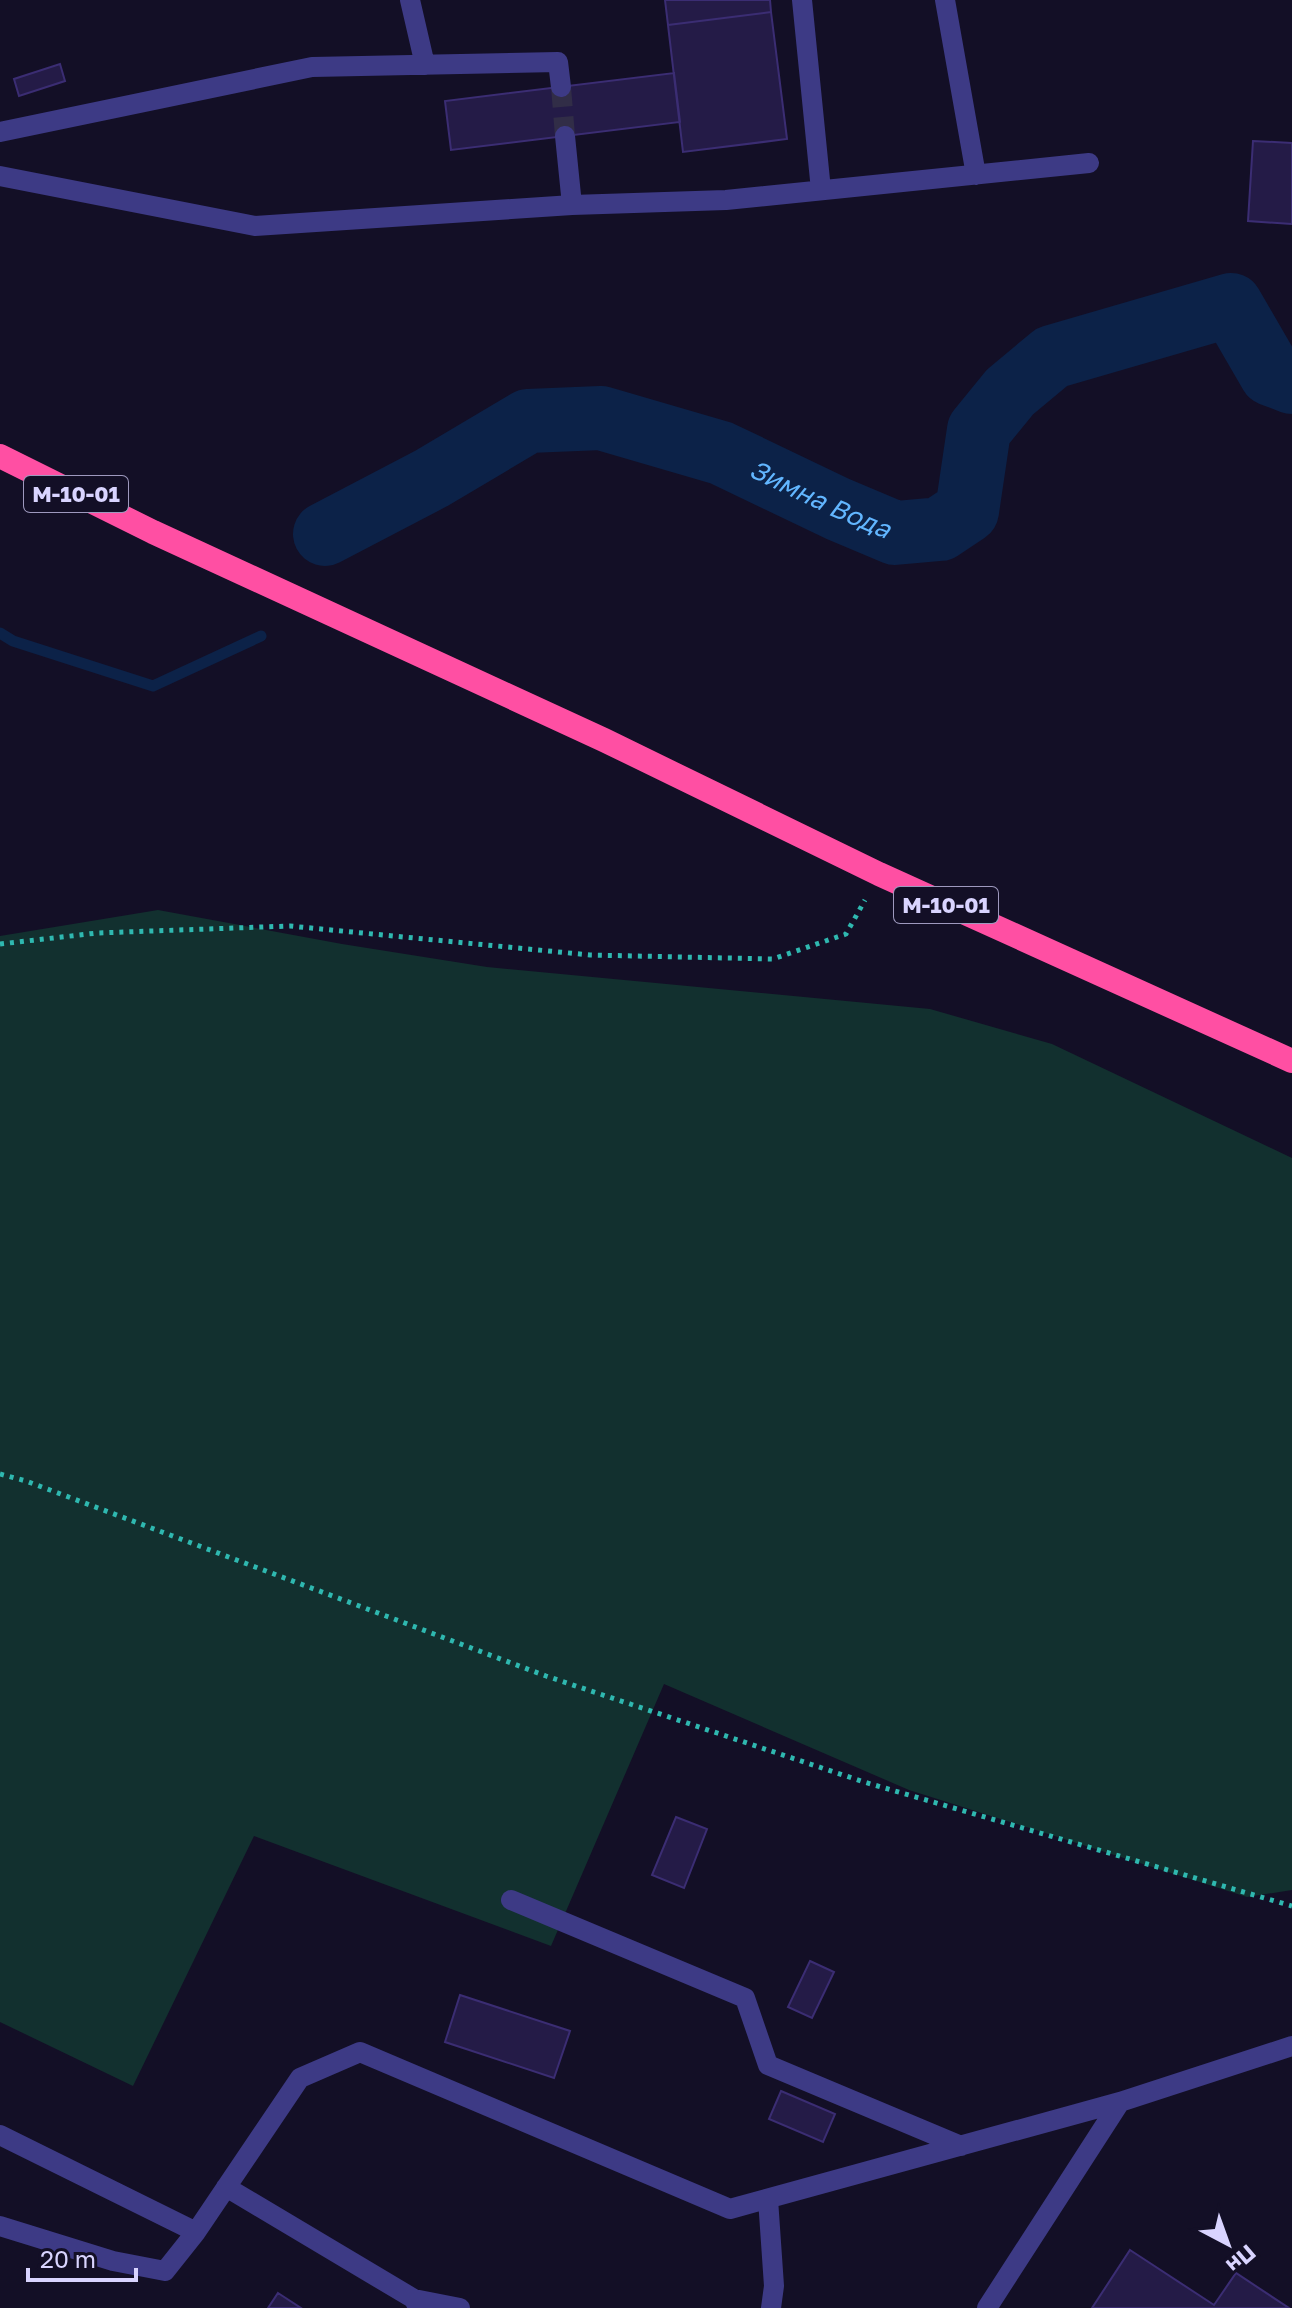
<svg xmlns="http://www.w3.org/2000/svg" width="1292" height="2308" viewBox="0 0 1292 2308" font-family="'Golos Text',sans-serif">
<rect width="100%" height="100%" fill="#130f26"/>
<!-- green -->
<path fill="#12302f" d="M158 910 342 944 487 967 930 1009 1052 1044 1292 1158V1890L1247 1897 909 1790 664 1684 551 1946 254 1836 133 2086 0 2022V936Z"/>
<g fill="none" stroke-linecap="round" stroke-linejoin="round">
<!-- stream -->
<path stroke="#0c2248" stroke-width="11" d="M0 633 13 641 153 686 261 636"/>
<!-- river -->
<path stroke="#0c2248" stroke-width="64" id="s1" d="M325 534 432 478 528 421 601 418 721 453 838 509 895 533 940 529 967 511 979 430 1010 392 1052 357 1231 305 1271 374 1292 382"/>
</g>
<!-- building -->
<path fill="#241b47" stroke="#3b2d73" stroke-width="2" d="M665 0H770L771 12 668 25Z
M771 12 787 139 683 152 668 25Z
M60 64 65 81 19 96 14 79Z
M674 73 680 122 451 150 445 101Z
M1253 141 1292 143V224L1248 221Z
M676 1817 707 1829 684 1888 652 1875Z
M810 1961 834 1972 812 2018 788 2007Z
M460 1995 570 2031 554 2078 445 2042Z
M781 2091 835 2114 823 2142 769 2119Z
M1130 2250 1214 2305 1236 2273 1289 2308H1092Z
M278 2293 301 2308H268Z"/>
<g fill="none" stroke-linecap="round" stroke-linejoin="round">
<!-- minor-tunnel -->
<path stroke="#312d47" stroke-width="20" stroke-dasharray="20 10" stroke-linecap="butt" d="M561 87 565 136"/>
<!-- path -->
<path stroke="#2fb8b0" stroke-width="5" stroke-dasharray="4 6" stroke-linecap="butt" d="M0 944 97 933 290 926 590 955 773 959 846 934 865 900
M0 1474 26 1481 546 1676 864 1782 1292 1906"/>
<!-- minor -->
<path stroke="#3d3a85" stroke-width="20" d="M410 0 425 65
M802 0 821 190
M945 0 976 175
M0 132 312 67 558 62 561 87
M0 176 255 226 572 205 565 136
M572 205 726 200 1089 163
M511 1900 745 1998 768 2065 961 2146
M0 2135 196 2232
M226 2187 414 2299 418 2308
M768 2199 774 2286 771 2308
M0 2226 113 2261 165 2271 196 2232 300 2078 360 2052 730 2209 1120 2102 1292 2046
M414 2299 460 2308
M987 2308 1120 2102"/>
<!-- highway -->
<path stroke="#ff4fa3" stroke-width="24" d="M0 456 153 532 604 740 879 874 1292 1061"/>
</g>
<g text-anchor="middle" stroke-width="6" stroke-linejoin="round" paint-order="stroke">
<!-- shield labels -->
<g fill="#130f26" stroke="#9e99be" stroke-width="2">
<rect x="24" y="476" width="104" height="36" rx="6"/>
<rect x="894" y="887" width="104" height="36" rx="6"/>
</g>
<g font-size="22" font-weight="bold" fill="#d9d4ff">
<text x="76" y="502">М-10-01</text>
<text x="946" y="913">М-10-01</text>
</g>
<!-- water labels -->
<g font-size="26" font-style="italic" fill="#62b6ff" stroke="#130f26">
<text dy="9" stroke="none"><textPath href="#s1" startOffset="540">Зимна Вода</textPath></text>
</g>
</g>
<!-- north arrow -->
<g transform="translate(1228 2244) rotate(139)" stroke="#130f26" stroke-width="6" paint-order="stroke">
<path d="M0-6L14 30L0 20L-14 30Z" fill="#d9d4ff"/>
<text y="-12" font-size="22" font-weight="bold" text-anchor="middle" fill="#d9d4ff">Пн</text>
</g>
<!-- scale -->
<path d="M28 2268v12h108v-12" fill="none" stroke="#d9d4ff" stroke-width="4"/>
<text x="40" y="2268" font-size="24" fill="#d9d4ff" stroke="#130f26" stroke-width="6" paint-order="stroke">20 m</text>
</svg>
